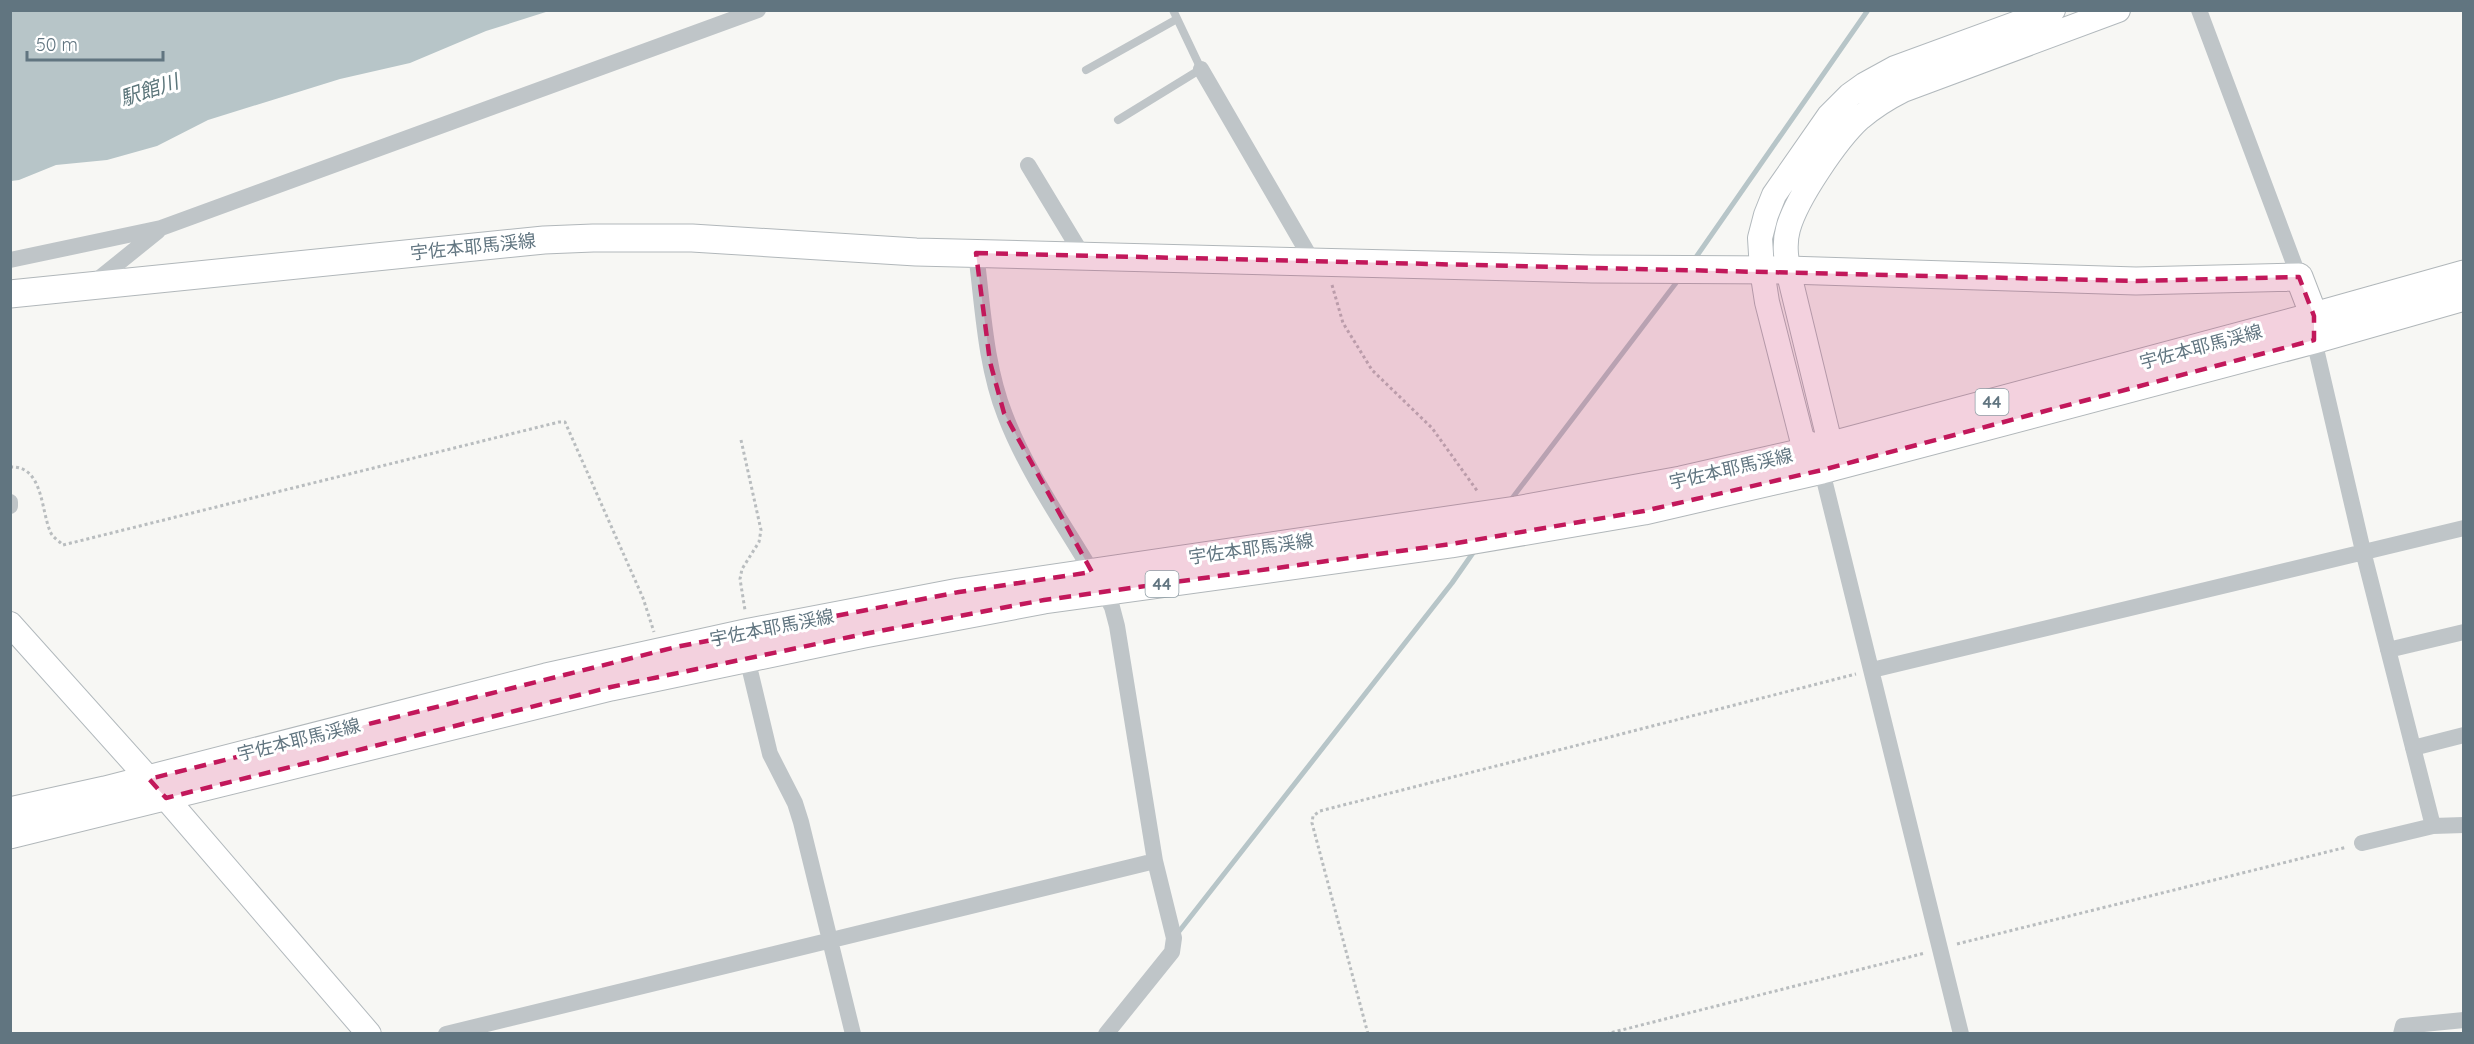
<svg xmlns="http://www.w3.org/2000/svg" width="2474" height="1044" viewBox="0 0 2474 1044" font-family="Quicksand,'Noto Sans JP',sans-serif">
<rect width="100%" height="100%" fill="#f7f7f4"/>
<!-- water -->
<path fill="#b7c5c8" d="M10 11 11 10 549 11 486 31 410 63 340 79 208 120 157 146 107 160 56 165 19 180 11 181Z"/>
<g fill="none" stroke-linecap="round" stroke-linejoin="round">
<!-- stream -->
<path stroke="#b7c5c8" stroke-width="5" d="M1694 260 1868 10
M1510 501 1679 279
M1177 934 1452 583 1475 550"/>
<defs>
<path id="secondary" d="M2053 10 1895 68 1864 85 1850 95 1829 116 1774 195 1766 215 1760 238 1762 270 1767 302 1802 439 1817 449 1828 435 1788 270C1786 257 1784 243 1788 229 1796 199 1837 139 1860 118 1873 107 1887 98 1903 90L2118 10
M10 624 166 798 369 1034"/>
<path id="primary" d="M10 294 544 240 593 238H692L916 252 1592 269 1788 270 2136 281 2299 277 2314 316V333
M10 811 105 790 546 677 750 632 959 592 1516 510 1681 480 1817 449 2314 316 2464 274
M10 835 611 687 864 634 1044 600 1451 544 1644 511 1822 470 2314 340 2464 297"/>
</defs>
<!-- secondary casing -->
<use href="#secondary" stroke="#b2b9bd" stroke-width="26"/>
<!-- primary casing -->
<use href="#primary" stroke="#b1b7ba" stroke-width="29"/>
<!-- path -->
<path stroke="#b9bdbf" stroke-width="3" stroke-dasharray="3 3" stroke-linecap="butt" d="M1332 285 1343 323 1372 370 1432 428 1478 492
M741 440 761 530 759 542 742 569 740 579 745 610
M10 467C43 465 41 510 50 531 52 537 59 541 63 545L559 422H565L643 598 654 632
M1957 944 2347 847
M1368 1034 1312 823 1313 816 1320 811 1856 674
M1606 1034 1925 953"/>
<!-- lane -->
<path stroke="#bfc5c8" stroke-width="8" d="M1086 70 1177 19
M1118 120 1201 69 1173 10"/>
<!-- street -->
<path stroke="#bfc5c8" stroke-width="16" d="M2199 10 2299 277
M1201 69 1313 262
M1028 165 1083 256
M976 253C983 307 985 364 1005 415 1031 483 1078 543 1112 607L1117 626 1155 861 1174 938 1172 952 1106 1034
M10 260 161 228 758 10
M94 286 101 277 158 231
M2314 340 2363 551 2433 826
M1820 463 1961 1034
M10 502V506
M2388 650 2464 632
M747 658 770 754 795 803 801 822 853 1034
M1872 670 2464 528
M2413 748 2464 735
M2362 843 2433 826 2464 825
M446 1034 1155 861
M2401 1034 2403 1026 2464 1020"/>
<!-- secondary -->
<use href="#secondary" stroke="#fff" stroke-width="24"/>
<!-- primary -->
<use href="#primary" stroke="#fff" stroke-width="27"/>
</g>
<!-- marked area -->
<path fill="#c2185b" fill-opacity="0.2" stroke="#c2185b" stroke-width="4.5" stroke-dasharray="12 8" stroke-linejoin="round" d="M976 253 2136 281 2299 277 2314 316V340L1822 470 1644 511 1451 544 1044 600 864 634 611 687 166 798 149 779 676 647 959 592 1092 572 1004 413 990 362Z"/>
<g text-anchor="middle" stroke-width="6" stroke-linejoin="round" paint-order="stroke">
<!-- shield labels -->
<g fill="#fff" stroke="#909ea6" stroke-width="1.5">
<rect x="1975.5" y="389" width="33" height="26" rx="4.5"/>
<rect x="1145.5" y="571" width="33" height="26" rx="4.5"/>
</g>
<g font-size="16" font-weight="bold" fill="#617580">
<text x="1992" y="408">44</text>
<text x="1162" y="590">44</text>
</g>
<!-- street labels -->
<g font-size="18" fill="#617580" stroke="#fff">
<text transform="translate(473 247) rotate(-6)" y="6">宇佐本耶馬渓線</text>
<text transform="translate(2201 347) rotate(-15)" y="6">宇佐本耶馬渓線</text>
<text transform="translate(1731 469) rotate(-13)" y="6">宇佐本耶馬渓線</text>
<text transform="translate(1251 549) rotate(-8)" y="6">宇佐本耶馬渓線</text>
<text transform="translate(772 628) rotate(-11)" y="6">宇佐本耶馬渓線</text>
<text transform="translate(299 740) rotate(-14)" y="6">宇佐本耶馬渓線</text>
</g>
<!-- water labels -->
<g font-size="20" font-style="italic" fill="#5c767b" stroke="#fff">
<text transform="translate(149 90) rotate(-18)" y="7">駅館川</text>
</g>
</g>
<!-- border -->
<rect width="2474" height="1044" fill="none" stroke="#617580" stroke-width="24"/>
<!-- scale -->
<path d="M27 51v9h136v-9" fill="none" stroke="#617580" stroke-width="3"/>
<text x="36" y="51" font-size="18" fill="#617580" stroke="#ffffff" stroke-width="4.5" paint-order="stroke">50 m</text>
</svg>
